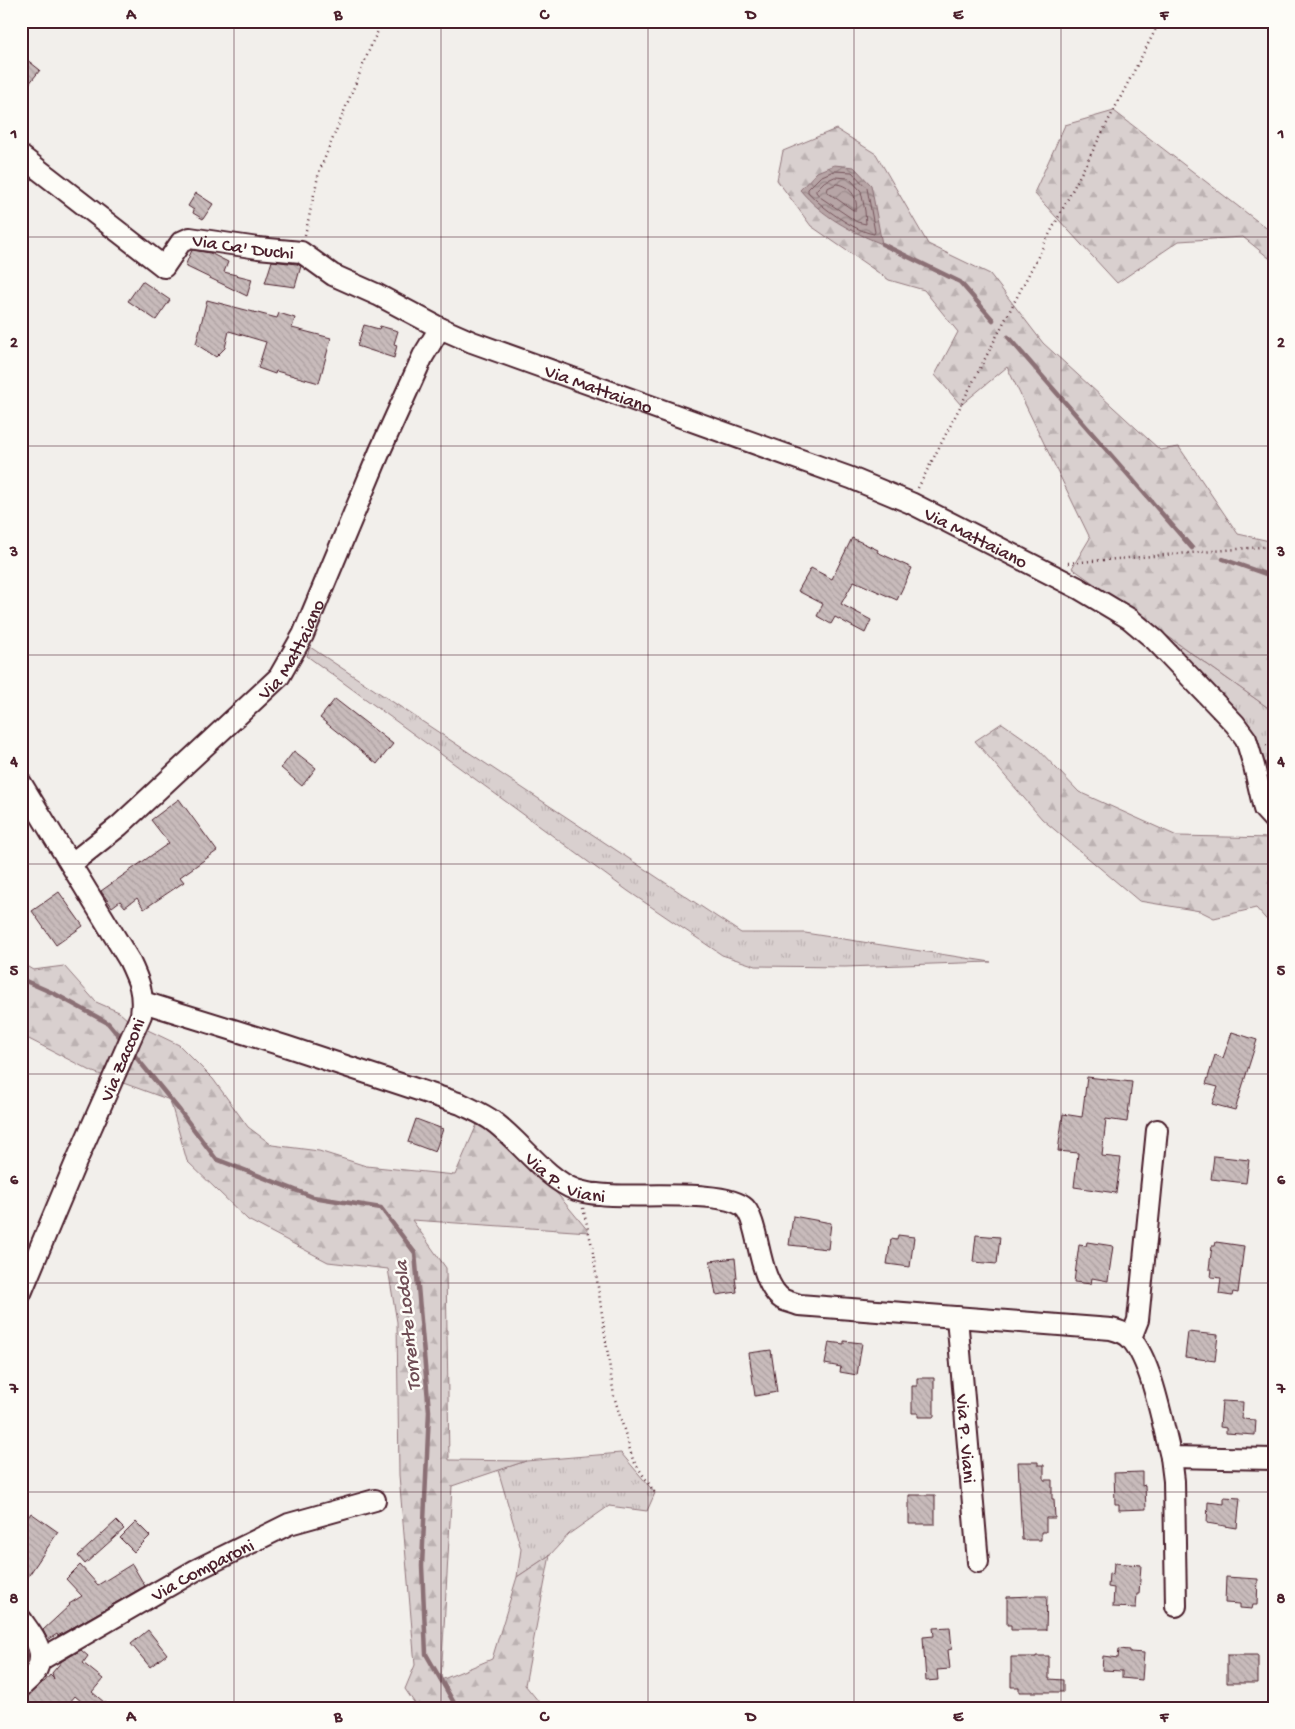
<svg xmlns="http://www.w3.org/2000/svg" width="1295" height="1729" viewBox="0 0 1295 1729" font-family="'Gochi Hand',sans-serif">
<defs>
<pattern id="grass-tufts" width="24" height="20" patternUnits="userSpaceOnUse" patternTransform="scale(1.25)"><rect width="24" height="20" fill="#d9d0cf"/><path d="M3 7l-1-3M5 7V3M7 7l1-3M15 17l-1-3M17 17v-4M19 17l1-3" fill="none" stroke="#bcb2b2"/></pattern>
<pattern id="forest-firs" width="22" height="20" patternUnits="userSpaceOnUse" patternTransform="scale(1.25)"><rect width="22" height="20" fill="#d9d0cf"/><path d="M5 1l3.5 6h-7zM16 11l3.5 6h-7z" fill="#bcb2b2"/></pattern>
<pattern id="water-waves" width="16" height="10" patternUnits="userSpaceOnUse" patternTransform="scale(1.25)"><rect width="16" height="10" fill="#b7a5a6"/><path d="M0 5q4-4 8 0t8 0" fill="none" stroke="#978687"/></pattern>
<pattern id="building-back-hatch" width="6" height="6" patternUnits="userSpaceOnUse" patternTransform="scale(1.25)"><rect width="6" height="6" fill="#c8bbbb"/><path d="M-1 5l2 2M0 0l6 6M5-1l2 2" fill="none" stroke="#ada0a1"/></pattern>
</defs>
<rect width="100%" height="100%" fill="#f2efeb"/>
<filter id="ink" filterUnits="userSpaceOnUse"><feTurbulence type="fractalNoise" baseFrequency=".02" numOctaves="2"/><feDisplacementMap in="SourceGraphic" scale="10" xChannelSelector="R" yChannelSelector="G"/><feConvolveMatrix kernelMatrix="1 2 1 2 8 2 1 2 1" color-interpolation-filters="sRGB"/></filter>
<g filter="url(#ink)">
<!-- grass -->
<path fill="url(#grass-tufts)" stroke="#92787d" d="M1163 633 1274 712V815L1247 727Z
M310 647 741 933H805L991 962 845 967 756 966 722 955 628 891 307 656Z
M621 1453 655 1493 647 1511 609 1506 569 1534 550 1555 517 1577 521 1549 498 1470 526 1461Z"/>
<!-- forest -->
<path fill="url(#forest-firs)" stroke="#92787d" d="M1114 111 1274 234V262L1243 237 1179 241 1117 283 1034 193 1065 125Z
M836 129 876 154 928 244 990 274 1043 343 1160 450 1179 447 1238 534 1274 542V712L1072 568 1090 538 1007 367 961 405 935 375 958 332 924 290 889 280 811 226 777 180 783 151Z
M1002 723 1035 746 1079 792 1177 836 1274 838V928L1256 908 1214 918 1200 911 1139 901 1042 819 975 741Z
M21 963 33 970 64 966 96 1002 119 1012 129 1021 179 1045 213 1079 248 1127 272 1145 319 1151 366 1166 455 1175 482 1113 511 1138 589 1232 412 1220 446 1268 449 1460 526 1461 452 1486 441 1680 492 1659 517 1577 550 1555 525 1685 544 1708H418L405 1689 415 1665 399 1475 397 1322 388 1269 328 1262 248 1220 187 1161 170 1100 93 1072 21 1035Z"/>
<!-- water -->
<path fill="url(#water-waves)" stroke="#8b6f75" d="M834 165 854 167 871 185 882 244C850 231 823 217 800 190L817 172Z"/>
<g fill="none" stroke-linecap="round" stroke-linejoin="round">
<!-- shore -->
<path stroke="#76555c" stroke-width="1" d="M834 171 852 172 867 188 875 232 874 234C854 231 821 207 808 192V189L820 177Z
M835 177 849 178 861 191 865 211 866 224 857 222 820 197 816 192V190L824 182Z
M837 184C850 186 858 197 856 210H853L827 192 828 188Z"/>
<!-- stream -->
<path stroke="#8b6f75" stroke-width="4.5" d="M882 244 960 282 993 320
M1008 337 1192 548
M1223 559 1274 577
M21 979 55 994 108 1023 123 1041
M131 1051 180 1111 216 1159 313 1197 381 1208 415 1253 429 1411 422 1566 426 1654 457 1708"/>
</g>
<!-- building -->
<path fill="url(#building-back-hatch)" stroke="#4a1f2b" d="M21 55 40 70 21 94Z
M196 193 213 204 203 219 193 213 194 210 188 206Z
M192 250 210 253 228 262 224 272 252 279 247 296 185 266Z
M272 261 297 264 301 266 295 287 265 283Z
M142 281 170 300 156 320 128 301Z
M207 300 277 318 279 313 295 318 292 328 331 338 319 383 276 371 275 374 258 368 266 342 229 331 225 348 216 357 196 344Z
M364 325 379 329 380 326 398 331 394 344 397 345 394 358 357 346Z
M852 538 878 550 877 552 912 568 897 600 854 581 841 604 871 620 865 633 835 617 831 624 817 616 823 604 798 591 811 568 832 579Z
M335 699 393 744 377 764 320 718Z
M294 751 316 768 302 786 281 768Z
M179 799 217 851 180 877 184 882 144 909 137 898 125 907 120 901 112 907 101 891 169 843 151 820Z
M59 892 83 926 56 945 32 911Z
M1232 1032 1257 1040 1235 1110 1212 1104 1218 1087 1206 1084 1215 1055 1223 1058Z
M1087 1077 1132 1082 1127 1122 1106 1119 1102 1156 1121 1158 1116 1193 1074 1187 1078 1153 1058 1151 1063 1114 1082 1117Z
M416 1119 443 1129 435 1152 408 1142Z
M1214 1156 1249 1160 1246 1183 1211 1179Z
M793 1216 831 1223 828 1249 789 1245Z
M898 1235 914 1237 910 1267 887 1264 891 1239 897 1240Z
M976 1235 1000 1237 997 1264 973 1262Z
M1087 1242 1113 1246 1108 1281 1092 1278 1091 1284 1074 1282 1079 1245 1086 1246Z
M1216 1242 1244 1246 1238 1293 1233 1292 1232 1296 1219 1294 1221 1278 1211 1277 1212 1269H1209L1212 1246H1215Z
M735 1258 737 1278H735L737 1292 716 1295 710 1261Z
M1188 1332 1218 1335 1215 1361 1185 1357Z
M844 1341 862 1343 857 1375 840 1372 841 1367 825 1364 829 1342 844 1344Z
M771 1350 777 1392 755 1396 749 1353Z
M917 1378H934V1417H918V1413H912V1386H917Z
M1222 1401 1243 1402 1242 1419 1256 1420 1255 1435 1226 1433V1428L1220 1427Z
M1018 1462H1038V1465H1044V1480H1052V1499H1054L1055 1518H1046V1532H1041V1540H1022Z
M1142 1472V1486L1145 1485 1146 1509 1119 1510V1504H1115L1114 1473Z
M909 1495H935V1524H909Z
M1224 1497 1240 1498 1237 1528 1207 1523 1208 1502 1224 1504Z
M31 1513 58 1532 21 1587V1528Z
M116 1521 124 1529 85 1564 78 1556Z
M136 1522 150 1536 134 1552 120 1538Z
M1114 1563 1141 1565 1139 1594H1137L1136 1608 1113 1607 1114 1588 1108 1587 1109 1573 1113 1574Z
M132 1564 145 1586 58 1636 57 1634 48 1640 43 1630 70 1605 69 1604 82 1596 66 1579 80 1565 98 1585Z
M1226 1577 1258 1579 1257 1605H1253L1252 1609 1240 1608V1604L1225 1603Z
M1032 1596H1047L1046 1630H1011V1625H1007V1597Z
M950 1627 952 1649 948 1650 950 1669 937 1670 938 1680 926 1681 923 1637 934 1636 933 1628Z
M148 1630 167 1654 150 1667 131 1644Z
M1119 1649 1130 1650V1652L1144 1653 1142 1680 1122 1678V1671L1102 1670 1103 1656 1118 1658Z
M81 1650 88 1656 83 1663 103 1679 92 1692 111 1708H89L75 1696 65 1708H21V1702L43 1682H44L50 1675 54 1679 52 1673 62 1661Z
M1227 1655H1258V1683H1227Z
M1036 1656H1049V1679L1063 1680V1692H1019V1687H1011V1657H1036Z"/>
<g fill="none" stroke-linecap="round" stroke-linejoin="round">
<defs>
<g id="minor">
<path id="s1" d="M21 156 164 267 181 242 190 238 258 248 301 252 333 275 378 295 440 328 472 342 851 478 911 503 1078 588 1130 619 1155 640 1235 724 1246 739 1254 766 1264 809 1274 820"/>
<path d="M21 783 129 960C139 981 144 992 141 1015L76 1162 21 1293"/>
<path id="s2" d="M71 864 119 826 279 677 303 635 380 451 423 356 440 328"/>
<path id="s3" d="M143 1002 285 1046 461 1104C473 1110 484 1114 494 1122 520 1141 546 1179 576 1190 583 1192 591 1194 598 1194 629 1199 725 1188 745 1208 750 1213 753 1224 755 1232 760 1251 765 1290 784 1300 789 1302 794 1303 799 1305L1111 1329C1119 1331 1126 1333 1131 1339 1152 1362 1163 1426 1171 1457L1274 1459"/>
<path id="s4" d="M957 1317 978 1562"/>
<path d="M1131 1338 1138 1320 1157 1130"/>
<path d="M1171 1457 1174 1481 1176 1606"/>
<path d="M21 1619C31 1634 47 1650 37 1669 34 1676 26 1682 21 1687"/>
<path id="s5" d="M40 1660 196 1570 289 1524 375 1500"/>
</g>
</defs>
<!-- minor casing -->
<use href="#minor" stroke="#4a1f2b" stroke-width="24"/>
<!-- path -->
<path stroke="#4a1f2b" stroke-width="2.5" stroke-dasharray="1 4" stroke-linecap="butt" d="M305 235 319 172 373 41 383 21
M918 488 1160 21
M1068 563 1274 546
M1266 745 1274 749
M583 1208 592 1246 614 1396 633 1460 655 1493"/>
<!-- minor -->
<use href="#minor" stroke="#fdfcf7" stroke-width="20"/>
</g>
</g>
<!-- grid -->
<path fill="none" stroke="#4a1f2b" stroke-width="1" stroke-opacity="0.55" d="M234 21V1708M441 21V1708M648 21V1708M854 21V1708M1061 21V1708M21 237H1274M21 446H1274M21 655H1274M21 864H1274M21 1074H1274M21 1283H1274M21 1492H1274"/>
<g text-anchor="middle" stroke-width="5" stroke-linejoin="round" paint-order="stroke">
<!-- street labels -->
<g font-size="19" fill="#4a1f2b" stroke="#fdfcf7">
<text dy="7" stroke="none"><textPath href="#s1" startOffset="275">Via Ca' Duchi</textPath></text>
<text dy="7" stroke="none"><textPath href="#s1" startOffset="662">Via Mattaiano</textPath></text>
<text dy="7" stroke="none"><textPath href="#s1" startOffset="1068">Via Mattaiano</textPath></text>
<text dy="7" stroke="none"><textPath href="#s2" startOffset="310">Via Mattaiano</textPath></text>
<text transform="translate(121 1059) rotate(-67)" y="7">Via Zacconi</text>
<text dy="7" stroke="none"><textPath href="#s3" startOffset="464">Via P. Viani</textPath></text>
<text dy="7" stroke="none"><textPath href="#s4" startOffset="122">Via P. Viani</textPath></text>
<text dy="7" stroke="none"><textPath href="#s5" startOffset="186">Via Comparoni</textPath></text>
</g>
<!-- water labels -->
<g font-size="20" font-style="italic" fill="#704e56" stroke="#fdfcf7">
<text transform="translate(406 1326) rotate(-96)" y="7">Torrente Lodola</text>
</g>
</g>
<!-- margin -->
<rect width="1295" height="1729" fill="none" stroke="#fdfcf7" stroke-width="55"/>
<rect x="28" y="28" width="1240" height="1674" fill="none" stroke="#4a1f2b" stroke-width="2"/>
<g font-size="16" text-anchor="middle" font-weight="bold" fill="#4a1f2b">
<text x="131" y="19">A</text>
<text x="338" y="19">B</text>
<text x="544" y="19">C</text>
<text x="751" y="19">D</text>
<text x="958" y="19">E</text>
<text x="1164" y="19">F</text>
<text x="14" y="138">1</text>
<text x="1281" y="138">1</text>
<text x="14" y="347">2</text>
<text x="1281" y="347">2</text>
<text x="14" y="556">3</text>
<text x="1281" y="556">3</text>
<text x="14" y="766">4</text>
<text x="1281" y="766">4</text>
<text x="14" y="975">5</text>
<text x="1281" y="975">5</text>
<text x="14" y="1184">6</text>
<text x="1281" y="1184">6</text>
<text x="14" y="1393">7</text>
<text x="1281" y="1393">7</text>
<text x="14" y="1603">8</text>
<text x="1281" y="1603">8</text>
<text x="131" y="1721">A</text>
<text x="338" y="1721">B</text>
<text x="544" y="1721">C</text>
<text x="751" y="1721">D</text>
<text x="958" y="1721">E</text>
<text x="1164" y="1721">F</text>
</g>
</svg>
